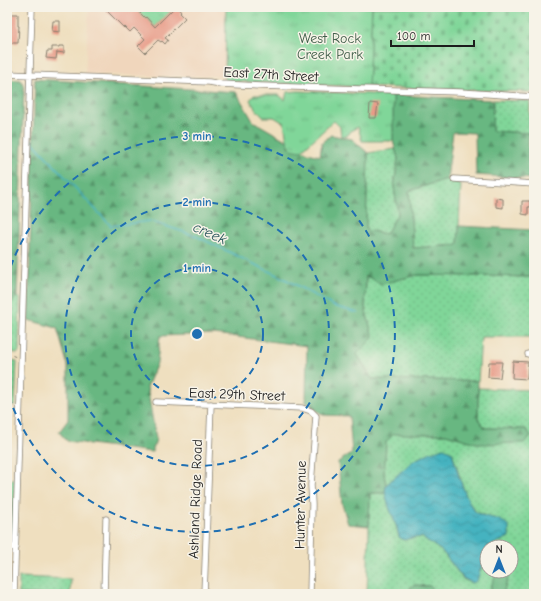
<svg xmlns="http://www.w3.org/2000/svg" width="541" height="601" viewBox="0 0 541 601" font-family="'Comic Neue',sans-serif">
<defs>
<pattern id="grass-dots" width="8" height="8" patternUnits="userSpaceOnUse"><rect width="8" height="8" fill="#80d699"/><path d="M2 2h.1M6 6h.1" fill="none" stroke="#6eb783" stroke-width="1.8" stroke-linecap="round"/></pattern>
<pattern id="forest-firs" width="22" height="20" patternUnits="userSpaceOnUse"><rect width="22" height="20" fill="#68b781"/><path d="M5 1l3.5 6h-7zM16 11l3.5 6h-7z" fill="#559469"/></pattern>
<pattern id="cemetery-stones" width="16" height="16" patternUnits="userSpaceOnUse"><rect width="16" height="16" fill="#80d699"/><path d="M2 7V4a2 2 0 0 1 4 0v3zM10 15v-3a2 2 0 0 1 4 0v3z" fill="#6eb783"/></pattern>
<pattern id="park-tufts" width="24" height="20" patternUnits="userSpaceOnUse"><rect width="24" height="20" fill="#80d699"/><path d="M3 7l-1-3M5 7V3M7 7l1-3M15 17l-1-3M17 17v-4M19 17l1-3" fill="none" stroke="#6eb783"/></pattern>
<pattern id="water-waves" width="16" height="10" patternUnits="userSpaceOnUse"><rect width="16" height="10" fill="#45b3c0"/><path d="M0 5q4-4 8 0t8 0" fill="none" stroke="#39919b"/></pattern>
</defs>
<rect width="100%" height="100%" fill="#f7f3e8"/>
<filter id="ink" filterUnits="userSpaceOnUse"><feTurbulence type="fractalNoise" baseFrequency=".025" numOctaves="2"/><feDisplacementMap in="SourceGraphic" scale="8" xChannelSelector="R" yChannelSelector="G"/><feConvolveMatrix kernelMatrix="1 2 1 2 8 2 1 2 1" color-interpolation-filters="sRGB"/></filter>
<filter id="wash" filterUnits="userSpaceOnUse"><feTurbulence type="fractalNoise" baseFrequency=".012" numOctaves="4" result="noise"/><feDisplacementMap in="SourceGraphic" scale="16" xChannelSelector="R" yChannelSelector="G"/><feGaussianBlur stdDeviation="0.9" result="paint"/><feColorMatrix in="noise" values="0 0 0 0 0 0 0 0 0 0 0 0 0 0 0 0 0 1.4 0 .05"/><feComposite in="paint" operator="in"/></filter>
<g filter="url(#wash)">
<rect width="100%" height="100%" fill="#efdfbf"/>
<!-- built -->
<path fill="#f0d6bc" d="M89 7H226L225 76H154L85 74Z"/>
<!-- grass -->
<path fill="url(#grass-dots)" stroke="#4e795a" d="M493 100 530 101 529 133 492 131Z
M395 149 398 158 394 187 398 213 386 234 366 230 368 153Z
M447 179 461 184 458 245 413 248 409 191Z
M417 275 534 277V339L532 337H481L478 381 372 379 357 354 373 338 365 307 366 276 381 283Z
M17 297 20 298 19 352 17 354 7 350V305H8Z
M7 358 17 362 15 405H7Z
M478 388 534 390V594H503V593L509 575 508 571H511V547H487L509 537 488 517 476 512 467 500 452 452H431L413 461 386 485 384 474 386 442 394 433 446 434 480 444 526 429 485 428 478 419Z
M7 479 15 480 14 530 11 535 12 502 7 497Z
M370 493H385C389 508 396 522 399 537L404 540 411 538 422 537 442 551 463 579 471 583 480 572 487 548V571H498L493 581 489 594H438L430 586 413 585 406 594H367Z
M19 577 71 579 70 594H19Z"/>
<!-- forest -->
<path fill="url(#forest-firs)" stroke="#426a4e" d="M7 79 20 80 24 85 17 297 8 305H7Z
M35 79 236 92 253 121 308 153 320 156 322 142 331 135 352 139 368 153 366 230 386 234 398 213 394 187 398 158 393 141V95L493 100 492 131 529 133 528 161 534 162V179L476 175 475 133 453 132 447 179 409 191 413 248 458 245 459 226 534 230V277L417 275 381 284 366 276 365 307 373 338 357 354 372 379 478 381V419L485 428 526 429 531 436 524 443 480 444 446 434H394L386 442 384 474 386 485 385 493H370L369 526 348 524 342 504 338 462 352 453 349 416 323 415 306 402 307 346 214 334 160 336 157 363 147 387 156 439 152 452 67 441 59 432 68 420V366L57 328 28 320Z
M7 497 12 502 11 535 7 539Z
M498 571H508L509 575 503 594H489L493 581Z
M413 585 430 586 438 594H406Z"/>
<!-- cemetery -->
<path fill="url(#cemetery-stones)" stroke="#4e795a" d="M372 7H534V92L368 87Z"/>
<!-- park -->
<path fill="url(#park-tufts)" stroke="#4e795a" d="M134 7H175L155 27 146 17 144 19 140 13Z
M226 7H372L368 87 225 81Z
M298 91 393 95V141H362L358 127 352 130 347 136H341L340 127 334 121 301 151 291 149 287 140 284 123 274 117H263L255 108 250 100 254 95H279L285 100 287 92Z"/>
<!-- water -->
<path fill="url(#water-waves)" stroke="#30686e" d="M444 448 452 452C455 464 467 507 477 513 488 519 498 516 509 526V537L487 547 477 581 472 583 463 578 442 551 422 537 411 538 404 540 399 537 397 528 389 507 385 493 386 485 413 461 431 452Z"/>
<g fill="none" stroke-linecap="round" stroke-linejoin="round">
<!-- stream -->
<path stroke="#45b3c0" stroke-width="1.5" d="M31 140 52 163 111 226 150 221 196 236 289 281 333 306 358 313"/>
</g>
<g id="blocks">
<!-- building -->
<path fill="#e79581" d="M103 7H134L145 18 146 17 155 27 175 7H177L181 12 180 13 185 18 165 38 168 40 165 44 162 41 161 42 158 40 145 53 138 46 145 39 134 28 130 32 125 27 124 28Z
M8 14H18V26H19L18 43H8L9 24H7V15H8Z
M53 21H60V32L52 31Z
M59 46H64V53L57 52 56 59 46 58 47 51H52V47H59Z
M370 103 378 104 376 118H369Z
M496 198 503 199V208L496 207Z
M522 201H530V207H528V215L522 214Z
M513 361 528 362 527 379 512 378Z
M489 362H502L500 378 488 377Z"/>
</g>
</g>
<g filter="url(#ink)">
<use href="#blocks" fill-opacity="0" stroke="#867e6e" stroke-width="1"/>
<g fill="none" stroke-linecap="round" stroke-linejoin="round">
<defs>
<path id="street" d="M7 74 209 82 221 84 260 86 460 92 534 97
M454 179 534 184
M528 354H534
M156 402 302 408 311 411 316 416 311 485 312 505 310 594
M7 546 16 548
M14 594 32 7
M104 594 106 519
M204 594 211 404"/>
</defs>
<!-- street casing -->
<use href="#street" stroke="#867e6e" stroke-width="7"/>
<!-- path -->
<path stroke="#867e6e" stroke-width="1" stroke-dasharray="3 3" stroke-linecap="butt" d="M7 353 16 357"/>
<!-- street -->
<use href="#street" stroke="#fff" stroke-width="5.5"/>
</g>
</g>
<!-- distance rings -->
<g fill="none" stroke="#1f6fb2" stroke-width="2" stroke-dasharray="7 5">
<circle cx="197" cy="334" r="66"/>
<circle cx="197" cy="334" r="132"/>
<path d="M7 278A198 198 0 1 1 7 390"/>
</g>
<g text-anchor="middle" stroke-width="3" stroke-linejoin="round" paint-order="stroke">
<!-- park labels -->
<g font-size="14" fill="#3f5d48" stroke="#f7f3e8">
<text x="330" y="43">West Rock<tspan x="330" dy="16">Creek Park</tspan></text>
</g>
<!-- street labels -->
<g font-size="14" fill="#1c1c1c" stroke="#f7f3e8">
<text transform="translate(271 74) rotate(3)" y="5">East 27th Street</text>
<text transform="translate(237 394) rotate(2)" y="5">East 29th Street</text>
<text transform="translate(195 499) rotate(-88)" y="5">Ashland Ridge Road</text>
<text transform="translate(300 505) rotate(-89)" y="5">Hunter Avenue</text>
</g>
<!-- water labels -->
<g font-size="15" font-style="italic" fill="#2c585e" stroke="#f7f3e8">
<text transform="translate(210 233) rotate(24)" y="5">creek</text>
</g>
</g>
<circle cx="197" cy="334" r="6" fill="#1f6fb2" stroke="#f7f3e8" stroke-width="2"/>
<g font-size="12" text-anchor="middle" font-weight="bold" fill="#1f6fb2" stroke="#f7f3e8" stroke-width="3" stroke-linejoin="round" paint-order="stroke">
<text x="197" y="140">3 min</text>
<text x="197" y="206">2 min</text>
<text x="197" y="272">1 min</text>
</g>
<!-- margin -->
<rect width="541" height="601" fill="none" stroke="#f7f3e8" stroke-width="24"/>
<!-- north arrow -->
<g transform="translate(499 559)"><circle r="19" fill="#f7f3e8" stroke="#9f9d96"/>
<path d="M0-3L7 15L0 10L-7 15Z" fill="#1f6fb2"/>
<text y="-6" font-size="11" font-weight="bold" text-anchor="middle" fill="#1c1c1c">N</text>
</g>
<!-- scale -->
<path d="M391 40v6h83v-6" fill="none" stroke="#1c1c1c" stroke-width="2"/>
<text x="397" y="40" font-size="12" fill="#1c1c1c" stroke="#f7f3e8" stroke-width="3" paint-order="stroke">100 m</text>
</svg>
